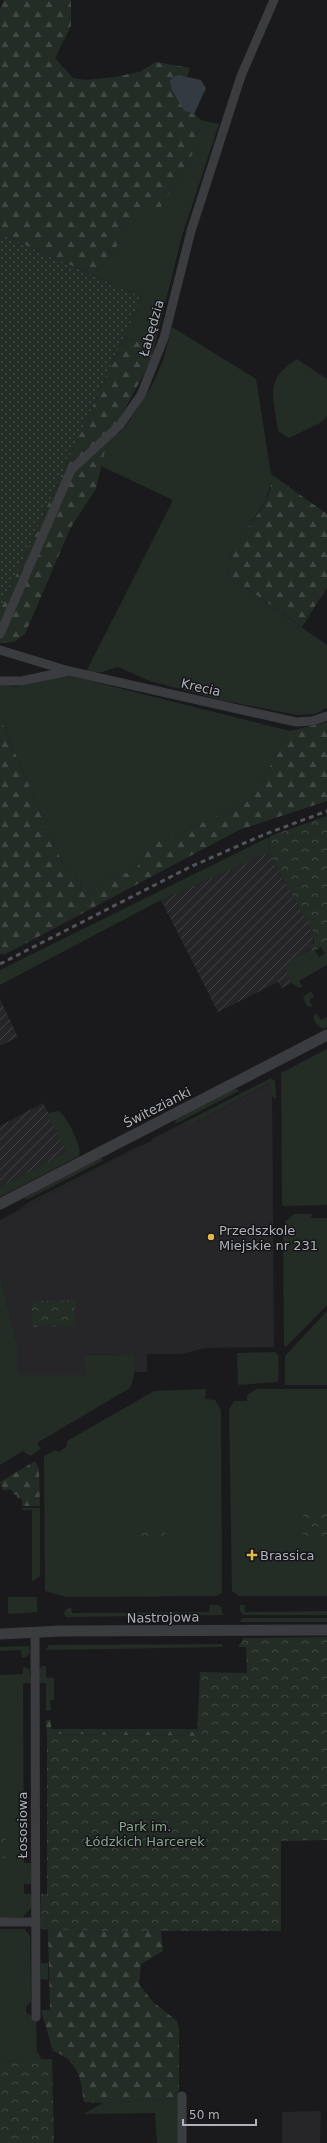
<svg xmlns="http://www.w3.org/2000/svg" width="327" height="2143" viewBox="0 0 327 2143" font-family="'DejaVu Sans',sans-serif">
<defs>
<pattern id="industrial-furrows" width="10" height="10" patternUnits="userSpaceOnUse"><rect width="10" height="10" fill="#262629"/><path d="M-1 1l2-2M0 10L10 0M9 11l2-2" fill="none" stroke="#434346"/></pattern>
<pattern id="forest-firs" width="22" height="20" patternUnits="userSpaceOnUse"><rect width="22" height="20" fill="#242c26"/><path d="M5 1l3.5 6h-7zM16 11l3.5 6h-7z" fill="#414843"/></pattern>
<pattern id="park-crowns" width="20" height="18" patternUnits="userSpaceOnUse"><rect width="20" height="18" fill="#242c26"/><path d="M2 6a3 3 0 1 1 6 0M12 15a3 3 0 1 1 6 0" fill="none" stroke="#414843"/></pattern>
<pattern id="garden-dots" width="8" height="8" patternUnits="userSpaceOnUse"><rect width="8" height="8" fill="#242c26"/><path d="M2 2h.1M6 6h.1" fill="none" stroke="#414843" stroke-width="1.8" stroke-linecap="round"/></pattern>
</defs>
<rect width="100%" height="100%" fill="#1a1a1c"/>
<!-- built -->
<path fill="#262629" d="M272 1082 274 1347 205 1348 182 1354H147V1372H134V1354L85 1355V1375H17V1345L0 1276V1220L183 1124 190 1125Z
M321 2111 320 2143H282V2112Z"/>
<!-- industrial -->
<path fill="url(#industrial-furrows)" d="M269 853 313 932V947L288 965V975L291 983 288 985 282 988 278 982 218 1012 161 900Z
M0 999 18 1037 0 1046Z
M43 1103 68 1152 0 1187V1126Z"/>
<!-- grass -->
<path fill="#242c26" d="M201 120 219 124 182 236 155 344 123 339 142 297 93 275 116 250 125 219 161 207 192 155Z
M172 327 256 379 272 480 265 502 231 552 228 575 327 645V708L315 714 297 715 221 700 150 681 118 667 102 672H86L173 500 101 466 106 446 126 426 151 387 163 361Z
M297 359 327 379V416L320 423 289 438 278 431C274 397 263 380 297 359Z
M67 675 290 731 251 800 167 839 144 854 135 871 113 876 89 891H81L80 877 62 862 0 718V685L16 687Z
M267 838H270L269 853 161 900 0 985V970Z
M310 950 315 951 319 957 327 952V965L299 981 303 987 299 988 291 983 286 968 289 962Z
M311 991 314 997 309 1000 313 1007 307 1006 303 997Z
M316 1013 321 1020 327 1017V1027L323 1029C317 1026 313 1021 314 1015Z
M327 1049V1205L283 1206 282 1204 281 1073Z
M271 1078 275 1081 276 1099 272 1096 271 1082 190 1125 183 1124 153 1140 152 1139Z
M235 1088 239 1091 175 1124 176 1119Z
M58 1111C66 1114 83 1148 79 1156L0 1197V1187L67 1152 47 1113Z
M141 1145V1146L18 1210 28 1203Z
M101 1158 104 1160 26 1200 25 1198Z
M294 1214H312L311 1218H327V1305L286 1347 284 1345 283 1236 285 1232V1222Z
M0 1276 17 1345V1375H85V1355L134 1354C134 1366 136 1377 130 1388L37 1443 41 1449 30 1456 23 1451 0 1465Z
M327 1311V1385H285V1356Z
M275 1352 279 1356 278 1382 238 1385 237 1353Z
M206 1389 205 1399 215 1400 221 1410 222 1593 216 1596 66 1597 45 1591 44 1456 55 1450 59 1452 67 1446V1441L154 1391Z
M257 1389H327V1596H239L232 1591 229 1410 234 1401H247V1395Z
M22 1508H40V1576L32 1582V1510H22Z
M8 1597H37V1612L10 1614 8 1612Z
M210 1605H218L221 1607 223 1615 66 1617 64 1614 65 1610 71 1607 72 1613 209 1612Z
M240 1605H245V1612L327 1611V1615H243L240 1611Z
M242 1618H327V1622H240Z
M222 1644 223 1647 46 1650 49 1645Z
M29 1646 30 1653 26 1657H22L21 1650 0 1651V1647Z
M23 1666 29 1669 31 1683H23L24 1863H31V1884H24V1894H31V1908L23 1917 0 1918V1675L23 1674Z
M42 1666H46V1677L54 1678V1700H50L51 1710 46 1711V1683H39V1670Z
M0 1929H25L30 1936 31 2002 26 2007V2012L36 2019 37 2051 42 2060 0 2061Z
M41 1963H48V1980L40 1979Z
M179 2098V2143H157L155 2113 83 2114 103 2103Z"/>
<!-- forest -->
<path fill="url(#forest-firs)" d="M4 0H71V26L55 58 73 78 85 80 114 77 139 72 156 62 190 68 187 77 179 75 184 111 194 114 201 120 192 155 161 207 125 220 116 250 93 275 0 234V9Z
M123 339 155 344 151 361 120 418 118 434 106 447 96 489 71 527 25 634 14 642 0 643V610Z
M271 474 327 514V587L302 627 228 575C229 568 229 557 232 551 244 527 275 503 271 474Z
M0 718 62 862 80 877 81 891H89L113 876 135 871 144 854 159 839H167L251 800 290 731 327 722V801L239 830 4 955 0 954Z
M35 1461 39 1468 40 1506H22V1499H17V1495L13 1494 12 1490H3L0 1482Z
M46 1720H51V1729H197V1736L47 1734Z
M48 1929 95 1931H161L163 1951 141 1964 139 1984 152 2001 177 2021 179 2030V2098L103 2103 84 2102C80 2076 79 2061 53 2051L41 2010H50Z"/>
<!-- park -->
<path fill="url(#park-crowns)" d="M327 816V952L325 953 321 947 315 951 310 950 314 943 313 932 269 853 270 836Z
M75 1300V1326L34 1327 32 1325V1301Z
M303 1512H327V1538H303Z
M164 1527 166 1528V1535L160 1540H140L139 1530 140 1529Z
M327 1637V1840L281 1841V1931H95L40 1929 41 1894H47V1734L197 1736 200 1672 247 1673 246 1647H238L244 1638Z
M0 1828H6V1858H0Z
M52 2059 54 2143H0V2061Z"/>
<!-- garden -->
<path fill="url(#garden-dots)" d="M0 234 142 297 0 610Z"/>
<!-- water -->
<path fill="#333a41" d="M179 75 201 80 206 88 194 114 184 111 172 90 170 81 173 77Z"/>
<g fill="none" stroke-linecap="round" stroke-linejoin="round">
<!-- minor -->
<path stroke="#3b3c40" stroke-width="9" d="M0 634 71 470 120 425 141 395 164 338 191 231 241 76 274 0
M0 650 69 671 21 681H0
M69 671 296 722 312 721 327 716
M35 1633 36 2017
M0 1922H36
M182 2143V2096"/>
<!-- tertiary -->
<path stroke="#3b3c40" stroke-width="11" d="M0 1204 327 1035
M0 1634 61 1631 327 1630"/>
<!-- rail -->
<path stroke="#535459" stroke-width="3" stroke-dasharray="5 4" stroke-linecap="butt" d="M0 964 190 867 263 835 327 811"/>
</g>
<!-- markers -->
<g fill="#e0b94e" stroke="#151517" stroke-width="1.5">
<circle cx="211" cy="1237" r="4"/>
<path d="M250 1549h4v4h4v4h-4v4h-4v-4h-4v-4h4z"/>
</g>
<g text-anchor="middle" stroke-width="3" stroke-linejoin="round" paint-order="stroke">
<!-- street labels -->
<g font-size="13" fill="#aeb1ba" stroke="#151517">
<text transform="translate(151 328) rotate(-74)" y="5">Łabędzia</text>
<text transform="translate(201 687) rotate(13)" y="5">Krecia</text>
<text transform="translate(157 1107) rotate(-27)" y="5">Świtezianki</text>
<text transform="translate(163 1617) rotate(-1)" y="5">Nastrojowa</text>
<text transform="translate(22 1825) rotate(-90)" y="5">Łososiowa</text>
</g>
<!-- poi labels -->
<g font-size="13" fill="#aeb1ba" stroke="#151517" text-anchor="start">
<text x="219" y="1235">Przedszkole<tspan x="219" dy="15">Miejskie nr 231</tspan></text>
<text x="260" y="1560">Brassica</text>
</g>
<!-- park labels -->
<g font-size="13" fill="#87a38b" stroke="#151517">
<text x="145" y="1831">Park im.<tspan x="145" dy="15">Łódzkich Harcerek</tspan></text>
</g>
</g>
<!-- scale -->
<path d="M183 2119v6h73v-6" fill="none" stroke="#aeb1ba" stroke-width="2"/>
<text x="189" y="2119" font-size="12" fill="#aeb1ba" stroke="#151517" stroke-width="3" paint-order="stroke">50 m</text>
</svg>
